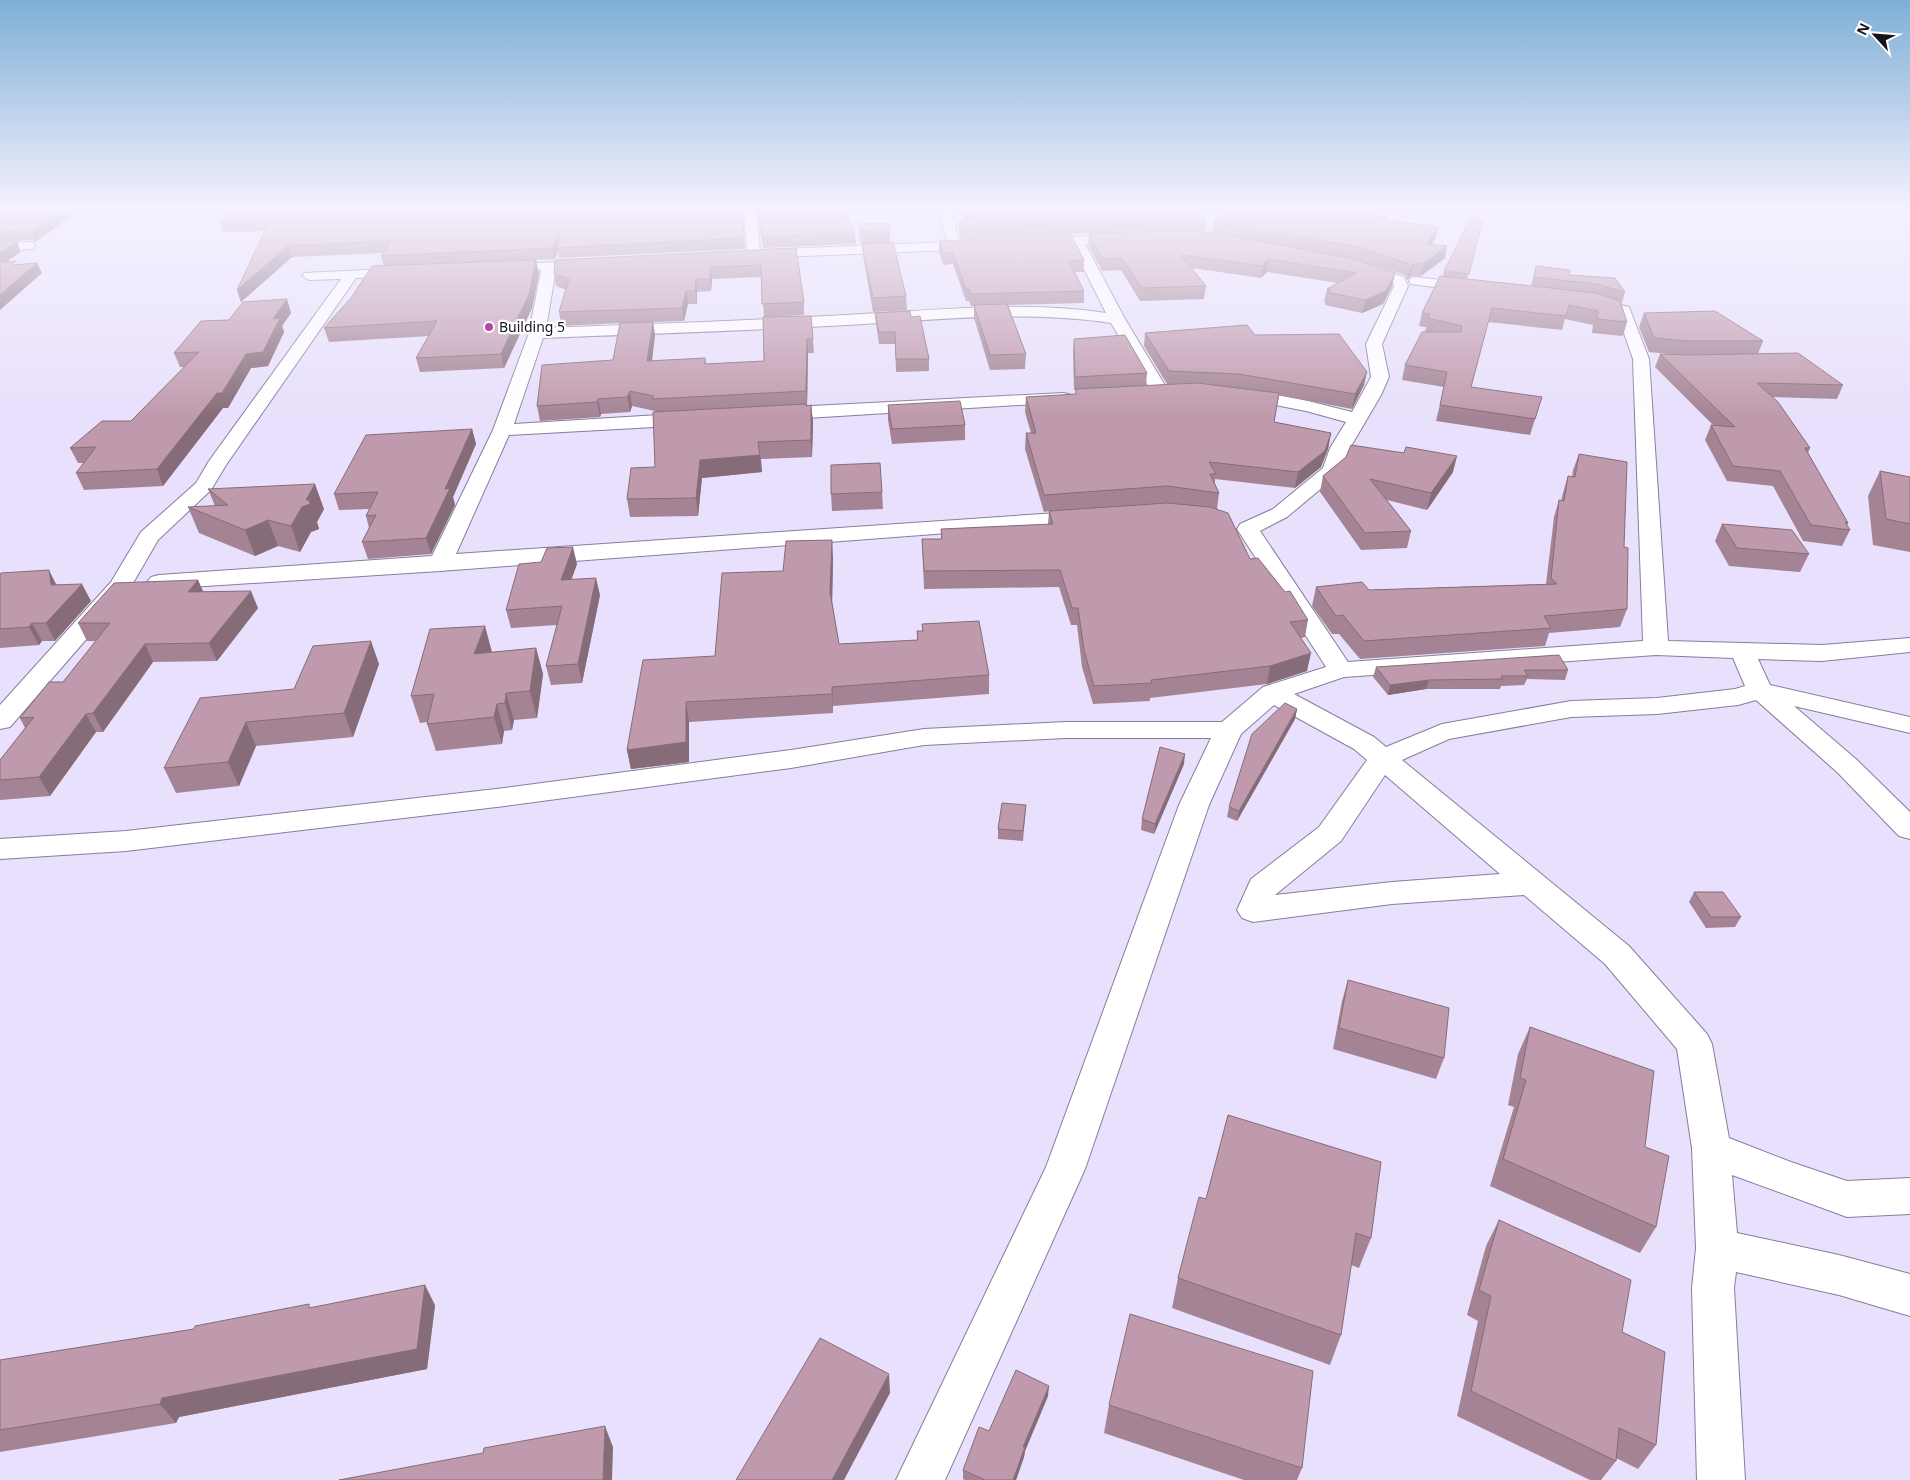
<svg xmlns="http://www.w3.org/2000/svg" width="1910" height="1480" viewBox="0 0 1910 1480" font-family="'Noto Sans',sans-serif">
<rect width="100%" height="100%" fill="#e8e0fc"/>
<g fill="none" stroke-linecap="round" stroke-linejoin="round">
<defs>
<path id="minor" d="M744 210H756L760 250 947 242 938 210H950L960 242 977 241 984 245 977 249 754 258 747 254Z
M1124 234 1129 235 1131 238 1129 241 1085 244 1125 319 1169 392 1166 396H1154L1111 323C1023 310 935 320 847 325 746 331 645 334 543 338L514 424 691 413 698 415 700 419 698 423 691 425 509 435 456 554 1087 511 1095 512 1098 517 1095 522 440 571 159 589 151 587 147 582 151 577 159 575 432 556 493 430 529 333 541 270 501 272 496 271 494 268 496 265 597 260 599 263 597 266 592 267 556 269 546 328C646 324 745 321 845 315 932 311 1019 300 1106 313L1072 245 1037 247 1030 243 1037 239Z
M28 242 33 243 35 246 33 249 0 251V243Z
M1359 262 1404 277 1408 286 1382 344 1389 377 1381 395 1350 448 1342 471 1287 517 1260 531 1348 662 1643 641 1633 359 1617 313 1583 304 1580 301 1588 296 1629 307 1649 359 1668 641 1822 645 1910 638V652L1822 661 1758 659 1770 685 1910 717V733L1794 706 1857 760 1910 812V839L1899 836 1837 772 1756 700 1738 705 1657 714 1571 717 1449 739 1402 760 1629 946 1707 1034 1712 1044 1729 1138 1791 1162 1847 1181 1910 1178V1214L1847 1217 1732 1175 1737 1233 1839 1255 1910 1274V1316L1839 1295 1736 1272 1734 1288 1745 1480H1697L1692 1288 1696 1248 1692 1148 1677 1049 1605 964 1524 895 1392 904 1253 922 1242 918 1237 910 1251 879 1319 827 1367 760 1354 749 1274 705 1241 734 1209 805 1085 1169 945 1480H896L1046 1167 1179 805 1211 738H1065L924 745 791 768 505 806 126 851 0 859V839L126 831 505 788 791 750 924 729 1065 722H1222L1263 687 1326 667 1237 529 1240 524 1273 509 1323 468 1330 448 1346 422 1306 411 1235 397 1232 393 1235 389 1241 388 1308 401 1352 412 1371 377 1366 344 1394 286 1393 283 1354 269 1352 266ZM1656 655 1733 658 1745 686 1735 689 1657 698 1571 701 1442 724 1386 747 1374 737 1294 694 1344 677ZM1385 775 1500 874 1392 882 1275 895 1341 841Z
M405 268 412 272 410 275 356 278 226 465 211 490 158 540 129 590 10 727 0 729V705L111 582 141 532 196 483 209 461 341 279 309 280 302 276 304 273Z
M1416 277 1473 284 1480 288 1473 292 1411 284 1409 281 1411 278Z
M1063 393 1069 394 1072 398 1069 402 774 420 768 418 765 414 768 410 774 408Z"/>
</defs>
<!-- minor casing -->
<use href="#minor" stroke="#877d9c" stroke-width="2"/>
<!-- minor -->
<use href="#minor" fill="#fff" fill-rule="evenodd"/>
</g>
<!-- wall -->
<path fill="#a48494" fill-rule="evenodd" d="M0 210H80L35 242 28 240 0 242Z
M231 210H383L333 212 331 214 742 210 745 249 559 258 558 251 555 259 482 262 539 273 532 308 504 368 420 372 416 358 429 336 329 342 324 328 384 266 381 256 384 253 292 257 241 302 237 290 265 231 223 232 220 222Z
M758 210 855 233 856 244 763 248Z
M961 210H1197L1206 222 1205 233 1212 234 1214 222 1249 214 1387 221 1438 227 1435 239 1432 244 1445 258 1421 276H1411L1407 280 1405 275 1357 260 1395 273 1392 286 1383 304 1362 313 1325 305V302H1324L1327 289 1338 283 1267 272 1261 278 1192 268 1206 286 1204 299 1140 301 1121 270 1102 271 1088 245 1089 233 961 239 959 232V220H965ZM1132 231 1158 232 1094 233Z
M1483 220 1467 279 1531 286 1536 266 1625 292 1622 303 1621 302 1627 322 1623 336 1592 333 1593 325 1565 319 1562 330 1488 322 1471 387 1542 397 1530 435 1436 421 1444 387 1402 380 1405 365 1425 332 1426 327 1419 326 1422 313 1443 276 1444 271Z
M859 224 890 230V242L906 296 907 310 873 312 863 256 862 244H861L859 236Z
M939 241 1084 260V272H1075L1084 291V303L1008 305 1026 354 1025 369 990 370 974 318V306H971L969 301H966L953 264 944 265 939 253Z
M796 248 804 302V315L764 317 761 277 712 279 711 291 697 292V304H688L684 321 653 322 655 335 652 361 705 358 706 364 764 361 763 317 813 339 814 353H808L807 406 811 405 813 422 812 457 761 459 762 472 702 478 698 516 630 517 627 499 655 467V411L632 406 630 412 601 414 600 417 540 421 537 406 613 360 620 323 561 326 559 312 566 290 556 286 554 274Z
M291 313 282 326 284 332 268 366 251 368 228 408H223L163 486 84 490 76 473 84 463H78L70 448 131 421 184 367H180L174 353 229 320Z
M875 313 911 317 929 359V371L896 372 895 344H879L876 324Z
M1644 313 1763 341 1758 354 1843 385 1837 399 1772 397 1810 448 1808 453 1848 523 1847 525 1850 530 1842 546 1803 541 1773 486 1727 481 1705 440 1711 425H1713L1655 367 1660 354 1680 355 1649 352 1639 327Z
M1145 333 1255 335 1364 385 1352 409 1279 395 1274 422 1331 433 1328 449 1321 467 1295 488 1215 479V484L1219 493 1217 509 1250 559 1308 620 1305 637 1301 638 1307 671 1267 684 1150 698V701L1093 704 1082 667 1077 625H1071L1059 587 924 589 922 539H941V529L1048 524 1049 511 1044 512 1025 449 1026 433H1031L1025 412 1026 397 1076 394V390H1074L1073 352 1074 339 1147 373 1146 386 1167 384 1144 346Z
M888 405 965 425V440L892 444 888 420Z
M472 429 476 444 453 497 455 505 431 554 368 559 362 542 369 528 366 516 369 509 339 510 334 494Z
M1579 454 1624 547 1627 609 1620 627 1549 633 1545 646 1360 659 1339 634H1332L1312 606 1316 587 1369 590 1546 584 1554 517 1559 500 1561 501 1563 493 1568 476 1572 477 1573 470Z
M1880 471 1910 477V552L1873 545 1868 496Z
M1453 472 1427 510 1387 500 1411 531 1407 548 1361 550 1320 492 1323 476Z
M208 489 324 509 317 522 319 529 311 532 300 552 278 546 255 556 199 533 188 507 215 506Z
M882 492 883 509 832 511 831 494Z
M1722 524 1809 554 1800 572 1729 566 1715 541Z
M833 557 832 601 839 644 917 640V631H922V624L989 675V694L833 706V713L689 722V762L631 769 627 750 715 656 783 571Z
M577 564 571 579 600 595 582 683 551 685 546 666 557 625 511 628 506 610Z
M0 574 56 584 91 601 55 641H42L39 645 0 648Z
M198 580 203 591 258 608 217 661 153 662 103 732H96L50 796 0 800V760L25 728 20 718 63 682 96 641H87L78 623Z
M536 648 543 674 537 718 514 720 512 730 504 731 502 744 436 751 427 724V722L420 723 411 696 492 652Z
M379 664 353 737 256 746 239 786 176 793 164 768 294 689Z
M1376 667 1568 670 1565 680 1527 679 1524 685 1501 686 1500 689H1426L1388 695 1373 677Z
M1297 709 1295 719 1237 821 1227 817 1229 807Z
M1184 764 1154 834 1141 830 1142 819Z
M1026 805 1023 841 998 839V829Z
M1694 892 1741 917 1735 927 1706 928 1689 902Z
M1348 980 1444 1058 1436 1079 1333 1049 1342 1001Z
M1530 1027 1645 1147 1656 1227 1640 1253 1490 1186 1514 1107 1508 1105 1518 1054Z
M1228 1115 1371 1238 1359 1268 1351 1265 1341 1335 1330 1365 1172 1308 1178 1278 1206 1199Z
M1499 1220 1622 1332 1656 1445 1638 1469 1616 1458V1461L1601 1480H1590L1457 1416 1478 1321 1467 1315 1486 1246Z
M435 1305 427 1369 179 1417 176 1423 0 1452V1360L194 1329 311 1308Z
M1048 1396 1025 1451 1024 1457 1016 1480H965L963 1479V1470L989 1431Z
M1109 1405 1302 1468 1297 1480H1244L1104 1433Z"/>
<!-- shaded-wall -->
<path fill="#866c78" d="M63 210H80L35 242 30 232Z
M323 210H332L333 212 325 219Z
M1438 227 1435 239 1424 256 1427 244Z
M559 234 557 248 558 251 555 259 552 248Z
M17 242 21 252 0 266V253Z
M288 246 292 257 241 302 237 290Z
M1447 246 1445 258 1421 276 1424 263Z
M1268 259 1267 272 1261 278 1263 266Z
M536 260 539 273 532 308 504 368 501 354Z
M37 263 42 273 0 310V295Z
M1413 264 1411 276 1407 280 1410 268Z
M710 267 712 279 711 291 710 279Z
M1395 273 1392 286 1383 304 1362 313 1365 300Z
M696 279 697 292V304L695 291Z
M686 291 688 304 684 321 682 308Z
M287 299 291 313 282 326 284 332 268 366 251 368 228 408H223L163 486 157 469 273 319Z
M653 322 655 335 650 376 647 361Z
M807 339 808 353 807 406 806 391Z
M1367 372 1364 385 1352 409 1355 394Z
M630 391 632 406 630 412 627 397Z
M598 399 601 414 600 417 597 402Z
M811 405 813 422 812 457 811 440Z
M472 429 476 444 453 497 455 505 431 554 426 538 445 489Z
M1331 433 1328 449 1321 467 1295 488 1298 472Z
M760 455 762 472 702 478 698 516 696 498 700 460Z
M1457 456 1453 472 1427 510 1431 493Z
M315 484 324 509 317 522 319 529 311 532 300 552 291 526Z
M268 520 278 546 255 556 245 530Z
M832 540 833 557 832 610 830 592Z
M573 547 577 564 565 598 561 580Z
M49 570 58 588 51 585Z
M596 578 600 595 582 683 578 664Z
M198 580 205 597 188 592Z
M82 584 91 601 55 641 46 623Z
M251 591 258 608 217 661 209 643Z
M32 623 42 641 39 645 29 627Z
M485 626 492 652 474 654Z
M371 641 379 664 353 737 344 713Z
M145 644 153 662 103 732 93 713Z
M536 648 543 674 537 718 530 691Z
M1311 653 1307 671 1267 684 1270 666Z
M1429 680 1426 689 1388 695 1390 685Z
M832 687 833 706V713L832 694Z
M506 693 514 720 512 730 505 703Z
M686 702 689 722V762L631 769 627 750Z
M497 704 504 731 502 744 494 717Z
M1297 709 1295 719 1237 821 1239 811Z
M86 714 96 732 50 796 39 777Z
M246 722 256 746 239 786 228 762Z
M1185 754 1184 764 1154 834 1155 824Z
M425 1285 435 1305 427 1369 179 1417 176 1423 160 1404 162 1398Z
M889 1374 890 1393 844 1480H832Z
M1049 1386 1048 1396 1025 1451 1024 1457 1016 1480H1013L1023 1447Z
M605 1426 613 1447 612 1480H603Z"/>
<!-- building -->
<path fill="#bf9aac" stroke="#866c78" d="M0 210H63L30 232 24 231 0 232Z
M231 210H325L330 214 418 210H742L744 238 557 248 559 234 552 248 381 256 391 241 288 246 237 290 270 220 220 222Z
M758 210H845L855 233 762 237Z
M965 210H1197L1206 222 1133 220 961 228 959 220H970Z
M1254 210H1344L1388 217 1384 220 1438 227 1427 244 1447 246 1424 263 1413 264 1410 268 1407 263 1358 247 1214 222 1226 211 1249 214Z
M1472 215 1483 220 1469 274 1444 271Z
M888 223 890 230 860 231 859 224Z
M1192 231 1233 236 1354 259 1395 273 1386 291 1365 300 1327 292 1331 290 1327 289 1356 273 1268 259 1263 266 1181 255 1206 286 1142 288 1122 258 1103 259 1089 233Z
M1071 235 1084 260 1069 261 1084 291 971 294 969 289H966L953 253H944L939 241Z
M0 242H17L0 253Z
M893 242 906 296 873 298 862 244Z
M796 248 804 302 762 304 761 265 710 267V279H696L695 291H686L682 308 559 312 569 279 554 274 555 260Z
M536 260 529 294 501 354 416 358 437 321 324 328 351 298 372 266Z
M16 261 12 265 37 263 0 295V262Z
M1536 266 1570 270 1569 275 1615 278 1625 292 1596 284 1534 277Z
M1440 276 1596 293 1620 301 1627 322 1597 319 1598 311 1569 305 1566 316 1492 308 1471 387 1542 397 1535 419 1440 405 1447 372 1405 365 1422 332H1461L1462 326 1428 318 1430 314 1422 313Z
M287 299 273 319 280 318 263 352 246 354 222 393H217L157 469 76 473 96 447 70 448 102 421H131L199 352 174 353 201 321 229 320 243 302Z
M1007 304 1026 354 990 355 974 305Z
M910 311 911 317 920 316 929 359H896L895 332H879L875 313Z
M1715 311 1763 341H1688L1654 338 1644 313Z
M811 316 813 339H807L806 391 653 399V396L630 391 627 397 598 399 597 402 537 406 542 365 613 360 620 323 653 322 647 361 705 358V364L764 361 763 317Z
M1247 325 1255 335 1339 334 1367 372 1355 394 1239 374 1169 371 1145 333Z
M1125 335 1147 373 1075 377 1074 339Z
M1798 353 1843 385 1757 383 1778 402 1810 448H1805L1848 523 1845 522 1850 530 1811 525 1780 471 1733 466 1711 425 1735 427 1660 354 1688 355Z
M1197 383 1279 393 1274 422 1331 433 1325 451 1298 472 1209 462 1216 474H1210L1219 493 1167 486 1044 495 1026 433H1036L1026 397 1076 394V389Z
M960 401 965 425 892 429 888 405Z
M806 404V406L811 405V440L758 442 760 455 700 460 696 498 627 499 631 468 655 467 653 412Z
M472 429 445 489 450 488 426 538 362 542 376 515 366 516 378 492 334 494 366 435Z
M1351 445 1404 453 1406 447 1457 456 1431 493 1370 479 1411 531 1365 533 1323 476 1346 457Z
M1579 454 1627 462 1624 547 1628 548 1627 609 1544 616 1551 628 1364 641 1343 615 1336 616 1316 587 1362 582 1369 590 1557 584 1551 578 1559 500 1564 501 1568 476 1575 477Z
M880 463 882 492 831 494V465Z
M1880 471 1910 477V524L1886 519Z
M315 484 306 500H309L310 504 302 507 291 526 268 520 245 530 188 507 228 505 208 489Z
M1167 503 1210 507 1228 513 1250 559 1258 558 1285 592 1290 591 1308 620 1290 622 1311 653 1270 666 1151 680 1152 683 1094 686 1084 650 1078 608H1072L1060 570 924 571 922 539H942L941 529 1053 524 1049 511Z
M1722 524 1792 530 1809 554 1737 548Z
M832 540 830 592 839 644 918 640 917 631H923L922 624 979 621 989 675 832 687V694L686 702V742L627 750 643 660 715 656 722 573 783 571 786 541Z
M573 547 561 580 596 578 578 664 546 666 562 606 506 610 519 564 541 562 547 548Z
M49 570 51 585 82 584 46 623H32L29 627 0 629V574L1 573Z
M198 580 188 592 251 591 209 643 145 644 93 713 86 714 39 777 0 780V760L34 717 20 718 49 682H63L110 623H78L114 583Z
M485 626 474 654 536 648 530 691 506 693 505 703 497 704 494 717 427 724 434 694 411 696 430 629Z
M371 641 344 713 246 722 228 762 164 768 200 698 294 689 313 646Z
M1559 655 1568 670H1524L1528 676H1501L1503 679 1429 680 1390 685 1376 667Z
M1285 703 1297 709 1239 811 1229 807 1252 734Z
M1160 747 1185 754 1155 824 1142 819Z
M1002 803 1026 805 1023 831 998 829Z
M1694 892H1723L1741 917H1711Z
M1348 980 1449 1008 1444 1058 1339 1028Z
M1530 1027 1654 1071 1645 1147 1669 1156 1656 1227 1503 1159 1526 1080 1520 1078Z
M1228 1115 1381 1162 1371 1238 1356 1233 1341 1335 1178 1278 1199 1197 1206 1199Z
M1499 1220 1631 1280 1622 1332 1665 1352 1656 1445 1619 1428 1616 1461 1471 1391 1491 1296 1479 1290Z
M425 1285 417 1349 162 1398 160 1404 0 1430V1360L194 1329 195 1326 309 1304V1308Z
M1130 1314 1313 1371 1302 1468 1109 1405Z
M820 1338 889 1374 832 1480H736Z
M1016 1370 1049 1386 1023 1447H1025L1013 1480H985L963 1470 979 1427 989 1431Z
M605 1426 603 1480H339L483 1453 484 1448Z"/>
<!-- sky -->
<linearGradient id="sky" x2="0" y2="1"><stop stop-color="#7fafd6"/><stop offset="0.5" stop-color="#f5f1fe"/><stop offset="1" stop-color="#f5f1fe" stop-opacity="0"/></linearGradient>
<rect width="1910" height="417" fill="url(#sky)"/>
<!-- markers -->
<circle fill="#b047a9" stroke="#fff" stroke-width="2" cx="489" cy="327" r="5"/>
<g text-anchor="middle" stroke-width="4.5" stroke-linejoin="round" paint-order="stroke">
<!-- far-poi labels -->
<g font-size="14" fill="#16121e" stroke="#fff" text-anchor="start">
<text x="499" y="332">Building 5</text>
</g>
</g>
<!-- north arrow -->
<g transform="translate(1875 35) rotate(296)" stroke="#ffffff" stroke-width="4" paint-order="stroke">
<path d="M0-4L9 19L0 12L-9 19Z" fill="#16121e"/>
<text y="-8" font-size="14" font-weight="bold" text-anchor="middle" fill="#16121e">N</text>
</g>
</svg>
